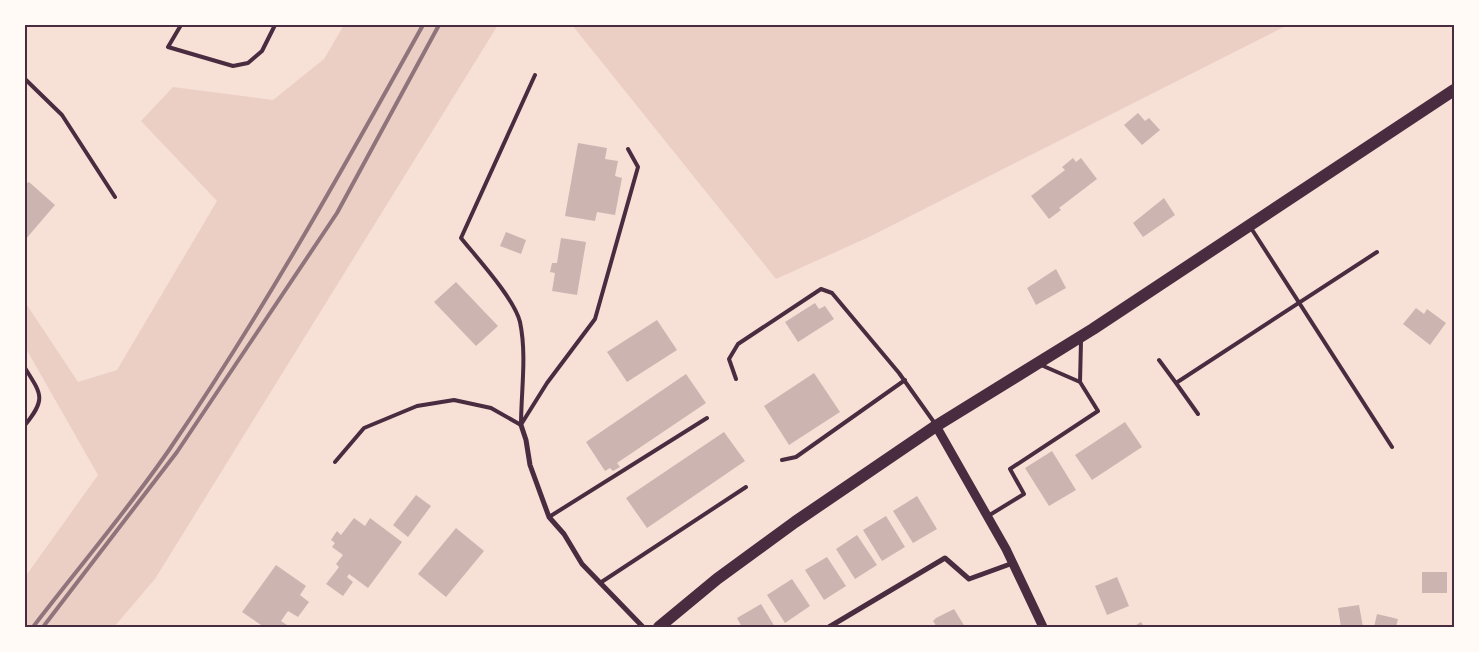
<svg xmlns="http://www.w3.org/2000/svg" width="1479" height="652" viewBox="0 0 1479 652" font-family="Raleway,sans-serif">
<rect width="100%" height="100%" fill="#f7e1d7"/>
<!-- green -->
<path fill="#ebcfc5" d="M344 25H498L155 579 114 627H25V577L98 475 25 347V302L78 382 117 370 217 201 141 121 173 87 273 100 324 59Z
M572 25H1288L869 237 776 279Z"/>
<!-- building -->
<path fill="#ccb4b1" d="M1138 113 1145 121 1149 118 1160 130 1142 145 1124 125Z
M578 143 607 148 605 159 618 161 615 176 622 178 615 215 597 212 595 221 565 216Z
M1073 158 1076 162 1081 158 1097 179 1059 208 1061 210 1049 219 1031 196 1065 170 1062 167Z
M29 182 55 205 25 240V184Z
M1164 198 1175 215 1143 237 1133 223Z
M506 232 526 240 521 254 500 246Z
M561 238 586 242 577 295 552 291 555 273 550 272 552 263H557Z
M1056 269 1066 288 1036 305 1027 288Z
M456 282 498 326 476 346 434 302Z
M815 303 819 309 825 306 834 319 798 342 785 322Z
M1416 308 1424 314 1427 309 1446 323 1430 345 1403 324Z
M657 320 677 350 627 382 607 352Z
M814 373 840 412 789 445 764 406Z
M686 374 706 403 617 463 620 467 613 471 610 468 605 471 586 442Z
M1125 422 1142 447 1092 480 1075 455Z
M724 432 745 461 647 528 626 498Z
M1052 451 1076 490 1049 506 1025 468Z
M416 495 431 506 408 537 393 525Z
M917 496 937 529 913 543 893 511Z
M886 516 905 547 882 561 863 530Z
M354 518 365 526 370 518 402 542 368 588 349 574 347 577 353 582 343 596 326 584 339 567 336 564 343 555 332 547 335 543 331 540 337 531 341 535Z
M456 528 484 551 446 597 418 574Z
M857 535 877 565 855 579 836 549Z
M827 557 846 586 824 600 805 570Z
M276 565 306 586 300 595 309 602 298 617 288 611 281 621 287 625 286 627H264L242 612Z
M1422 572H1447V593H1422Z
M1117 577 1129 606 1107 615 1095 586Z
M792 579 810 606 785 623 767 595Z
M761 604 775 627H742L737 618Z
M1359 605 1363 627H1341L1338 608Z
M954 609 965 627H937L933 621 936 618Z
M1377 614 1398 619 1396 627H1374Z
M1141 622 1144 627H1133Z"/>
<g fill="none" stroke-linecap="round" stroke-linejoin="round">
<!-- service -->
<path stroke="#4a2c40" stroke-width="4" d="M181 25 168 47 233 66 248 63 262 51 275 25
M25 79 62 115 115 197
M1251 228 1392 447
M1159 360 1176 383 1377 252
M1041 365 1080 382
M25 368C42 395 46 399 25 425
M736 379 729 359 738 344 821 289 832 293 899 373 936 425
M1176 383 1198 414
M522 423 547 383 595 319 638 167 628 149
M521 425C521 392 527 355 520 322 514 298 477 258 461 238L535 75
M782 460 796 457 905 380
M335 462 364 428 417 406 454 400 491 408 521 425
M988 516 1024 494 1010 469 1098 411 1080 382 1081 341
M549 517 707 418
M600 583 746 487"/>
<!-- minor -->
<path stroke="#4a2c40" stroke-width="5" d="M521 425 526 440 530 465 549 517 564 534 582 564 643 627
M829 627 945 558 969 579 1013 563"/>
<!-- tertiary -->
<path stroke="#4a2c40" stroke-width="9" d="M936 426 1006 549 1043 627"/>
<!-- primary -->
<path stroke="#4a2c40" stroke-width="12" d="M659 627 717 579 795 522 936 426 1093 329 1454 90"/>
<!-- rail -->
<path stroke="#8f747c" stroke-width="4" d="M33 627C78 568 127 511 169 450 262 314 343 169 423 25
M43 627 177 452 337 213 439 25"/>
</g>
<!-- border -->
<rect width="1479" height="652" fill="none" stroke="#fffaf5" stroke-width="52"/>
<rect x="26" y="26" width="1427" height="600" fill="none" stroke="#4a2c40" stroke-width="2"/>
</svg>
